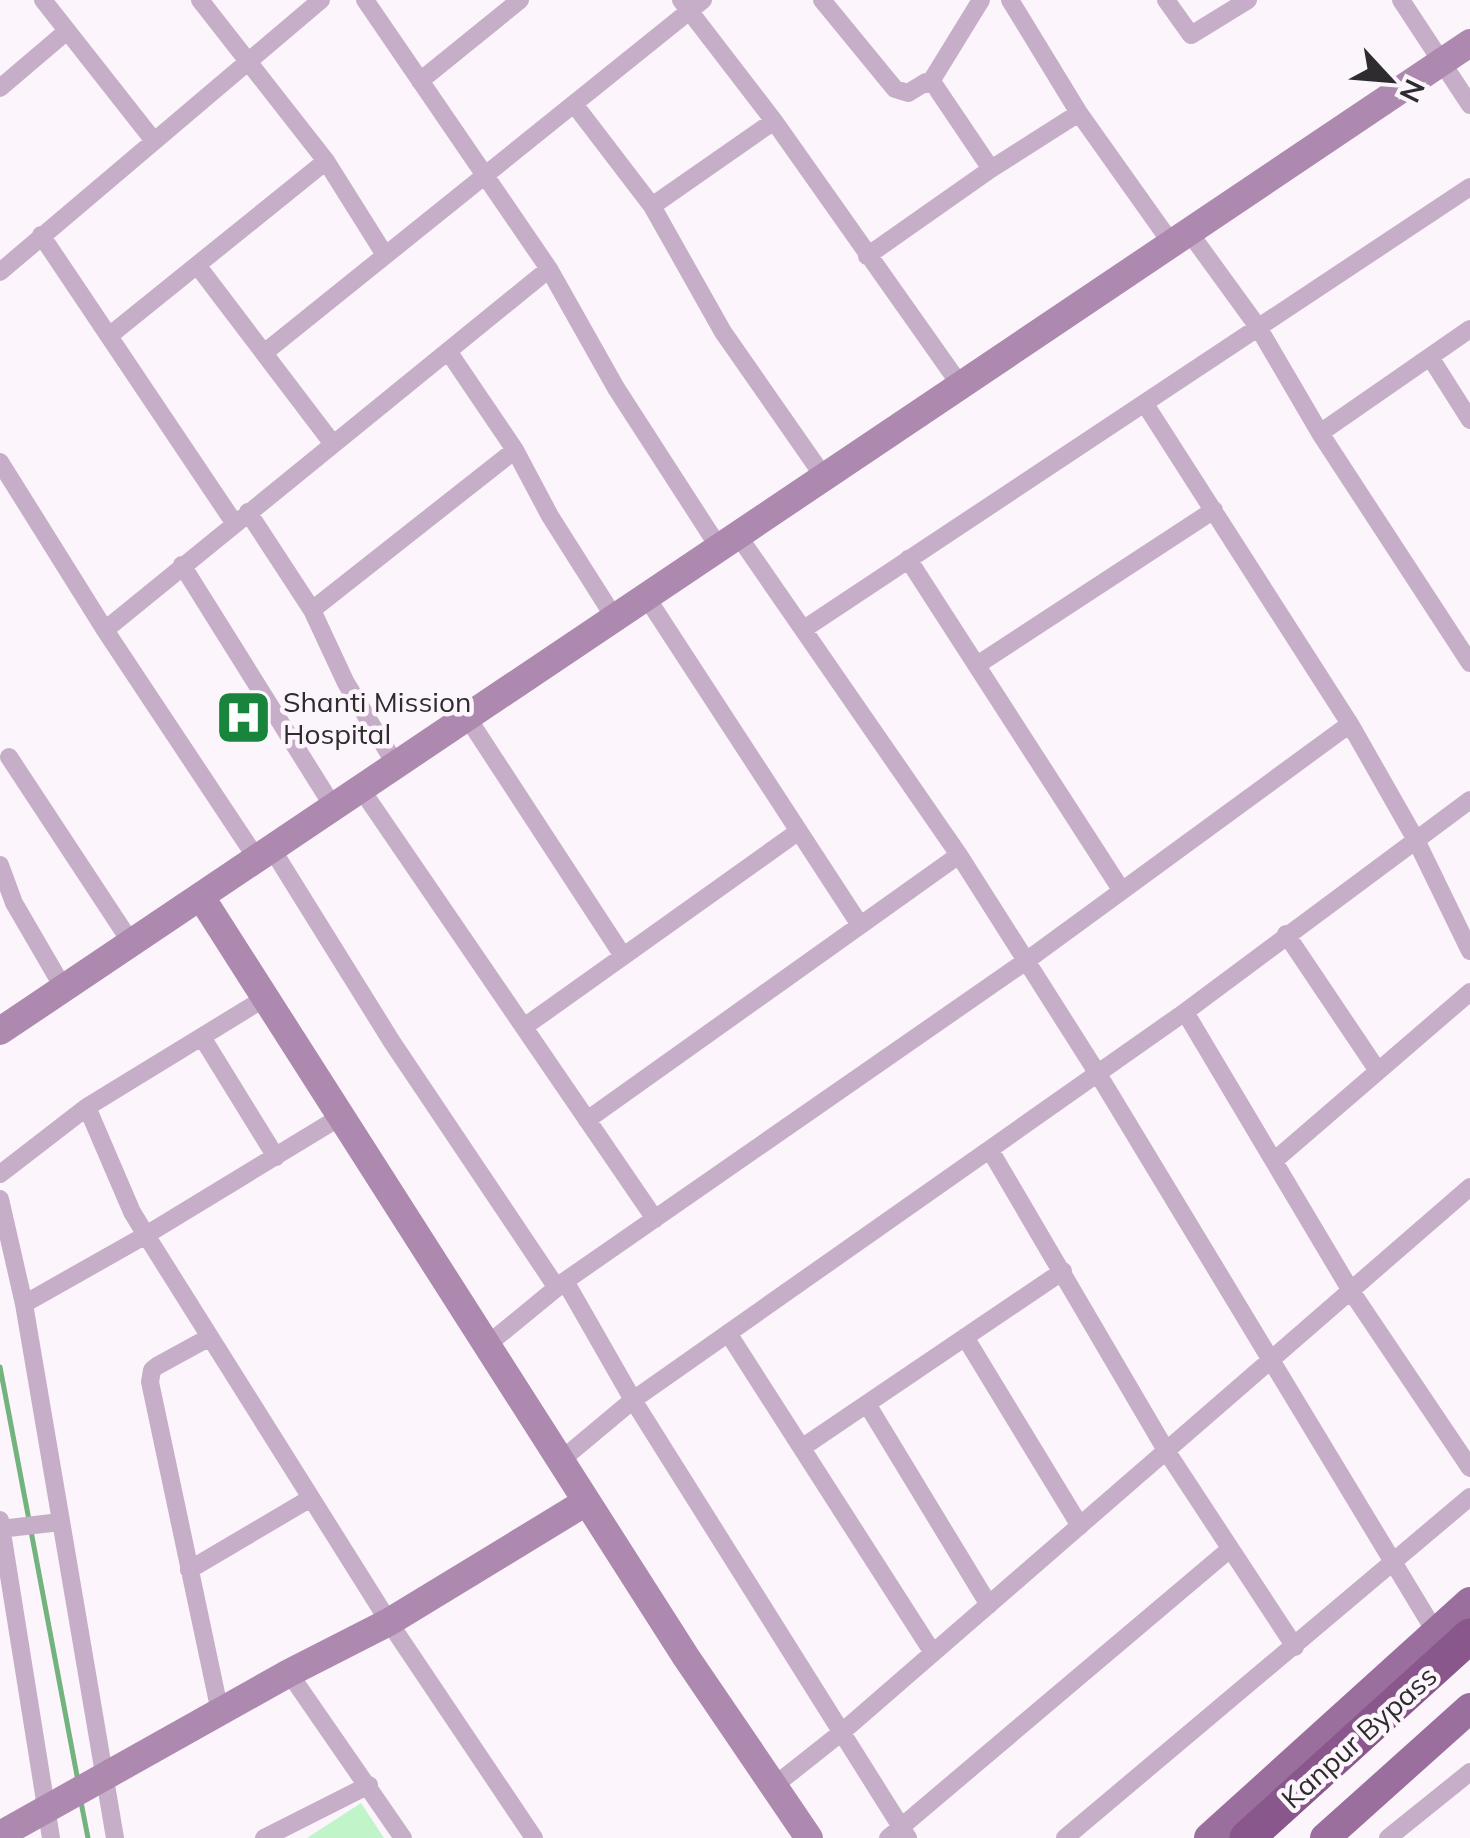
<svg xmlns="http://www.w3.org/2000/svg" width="1470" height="1838" viewBox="0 0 1470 1838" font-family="Mulish,sans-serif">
<rect width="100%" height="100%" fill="#fcf6fc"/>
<!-- green -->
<path fill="#c2f4c9" d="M361 1803 384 1838H307Z"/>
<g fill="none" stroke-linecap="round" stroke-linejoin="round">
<!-- stream -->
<path stroke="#73b37e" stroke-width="5" d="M0 1367 29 1520
M31 1531 78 1781
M81 1802 88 1838"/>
</g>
<!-- building -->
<path fill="#d6d0d6" stroke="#8b858b" stroke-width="2.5" d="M250 701 261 717 241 731 231 715Z"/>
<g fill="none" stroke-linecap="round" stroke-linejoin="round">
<!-- street -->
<path stroke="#c7aec8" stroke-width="18" d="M43 0 154 141
M200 0 326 161 385 255
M365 0 549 269 616 388 718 546
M681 0 774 121 961 386
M822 0 895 89 908 93 926 82 935 86 991 169
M1010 0 1079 113 1172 244
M1166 0 1191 35 1248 0
M1401 0 1470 105
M420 81 520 0
M930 83 981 0
M0 88 67 31
M574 104 652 206 723 332 824 477
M652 206 774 121
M1189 232 1258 327 1320 433 1470 663
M41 235 235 524
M867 256 991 169 1079 113
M197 265 333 444
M0 272 321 0
M109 336 326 161
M448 351 515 450 550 516 614 617
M264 353 703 0
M1430 357 1470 420
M1320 433 1470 329
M0 462 105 630 257 859
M248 512 312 610 346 683 396 765
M737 534 959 855 1098 1074 1436 1633
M908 559 1122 891
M182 565 334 808
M645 595 860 925
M312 610 515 450
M804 629 1470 187
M105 630 549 269
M977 665 1214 510
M467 717 623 956
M1350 724 1416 840 1470 951
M9 757 132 944
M361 789 655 1219
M272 849 392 1042 557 1288
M0 865 14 903 64 989
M1286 934 1378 1071
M265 998 87 1107 132 1212 146 1235 340 1117
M1185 1012 1351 1291 1470 1468
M524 1027 799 831
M202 1037 276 1157
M587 1120 959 855
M990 1150 1167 1452 1295 1647
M1274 1161 1470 992
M0 1174 87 1107
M0 1199 24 1304
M565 1281 633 1400 908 1838
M728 1333 933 1653
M210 1337 157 1366 152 1370 150 1382 220 1712
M965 1337 1080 1526
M487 1345 565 1281 1026 961 1350 724 1145 404
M867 1404 989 1605
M803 1447 1063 1271
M560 1461 633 1400 1185 1012 1470 800
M0 1520 51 1838
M0 1529 60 1522
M189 1570 311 1498
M289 1673 403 1838
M775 1785 842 1732 1470 1187
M115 1838 24 1304 146 1235 389 1622 534 1838
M264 1838 369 1785
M888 1838 1230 1549
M1065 1838 1470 1497
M1388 1838 1470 1772"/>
<!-- secondary -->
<path stroke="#ad89af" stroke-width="28" d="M201 897 686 1657 809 1838
M0 1031 1470 43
M0 1835 289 1673 389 1622 586 1502"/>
<!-- primary -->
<path stroke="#9b6f9d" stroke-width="30" d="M1209 1838 1470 1602
M1325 1838 1470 1708"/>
<!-- highway -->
<path stroke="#8a578d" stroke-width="35" d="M1247 1838 1470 1636"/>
</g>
<!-- icons -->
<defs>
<symbol id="hospital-square" viewBox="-11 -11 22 22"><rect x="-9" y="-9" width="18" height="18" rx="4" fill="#19853c" stroke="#fcf6fc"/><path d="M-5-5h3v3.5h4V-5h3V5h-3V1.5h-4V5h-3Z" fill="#fff"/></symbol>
</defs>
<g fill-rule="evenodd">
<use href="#hospital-square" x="212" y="686" width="63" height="63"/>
</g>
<g text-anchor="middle" stroke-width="9" stroke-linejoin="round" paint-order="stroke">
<!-- poi labels -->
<g font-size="28" fill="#2e2c2e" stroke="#fcf6fc" text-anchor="start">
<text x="283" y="712">Shanti Mission<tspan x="283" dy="32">Hospital</tspan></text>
</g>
<!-- street labels -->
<g font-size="28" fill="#2e2c2e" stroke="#fcf6fc">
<text transform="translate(1359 1737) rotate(-42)" y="10">Kanpur Bypass</text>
</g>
</g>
<!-- north arrow -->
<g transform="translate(1390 80) rotate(116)" stroke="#fcf6fc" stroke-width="8" paint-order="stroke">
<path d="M0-8L18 38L0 25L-18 38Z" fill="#2e2c2e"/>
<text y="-15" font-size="28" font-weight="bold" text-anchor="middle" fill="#2e2c2e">N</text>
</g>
</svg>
